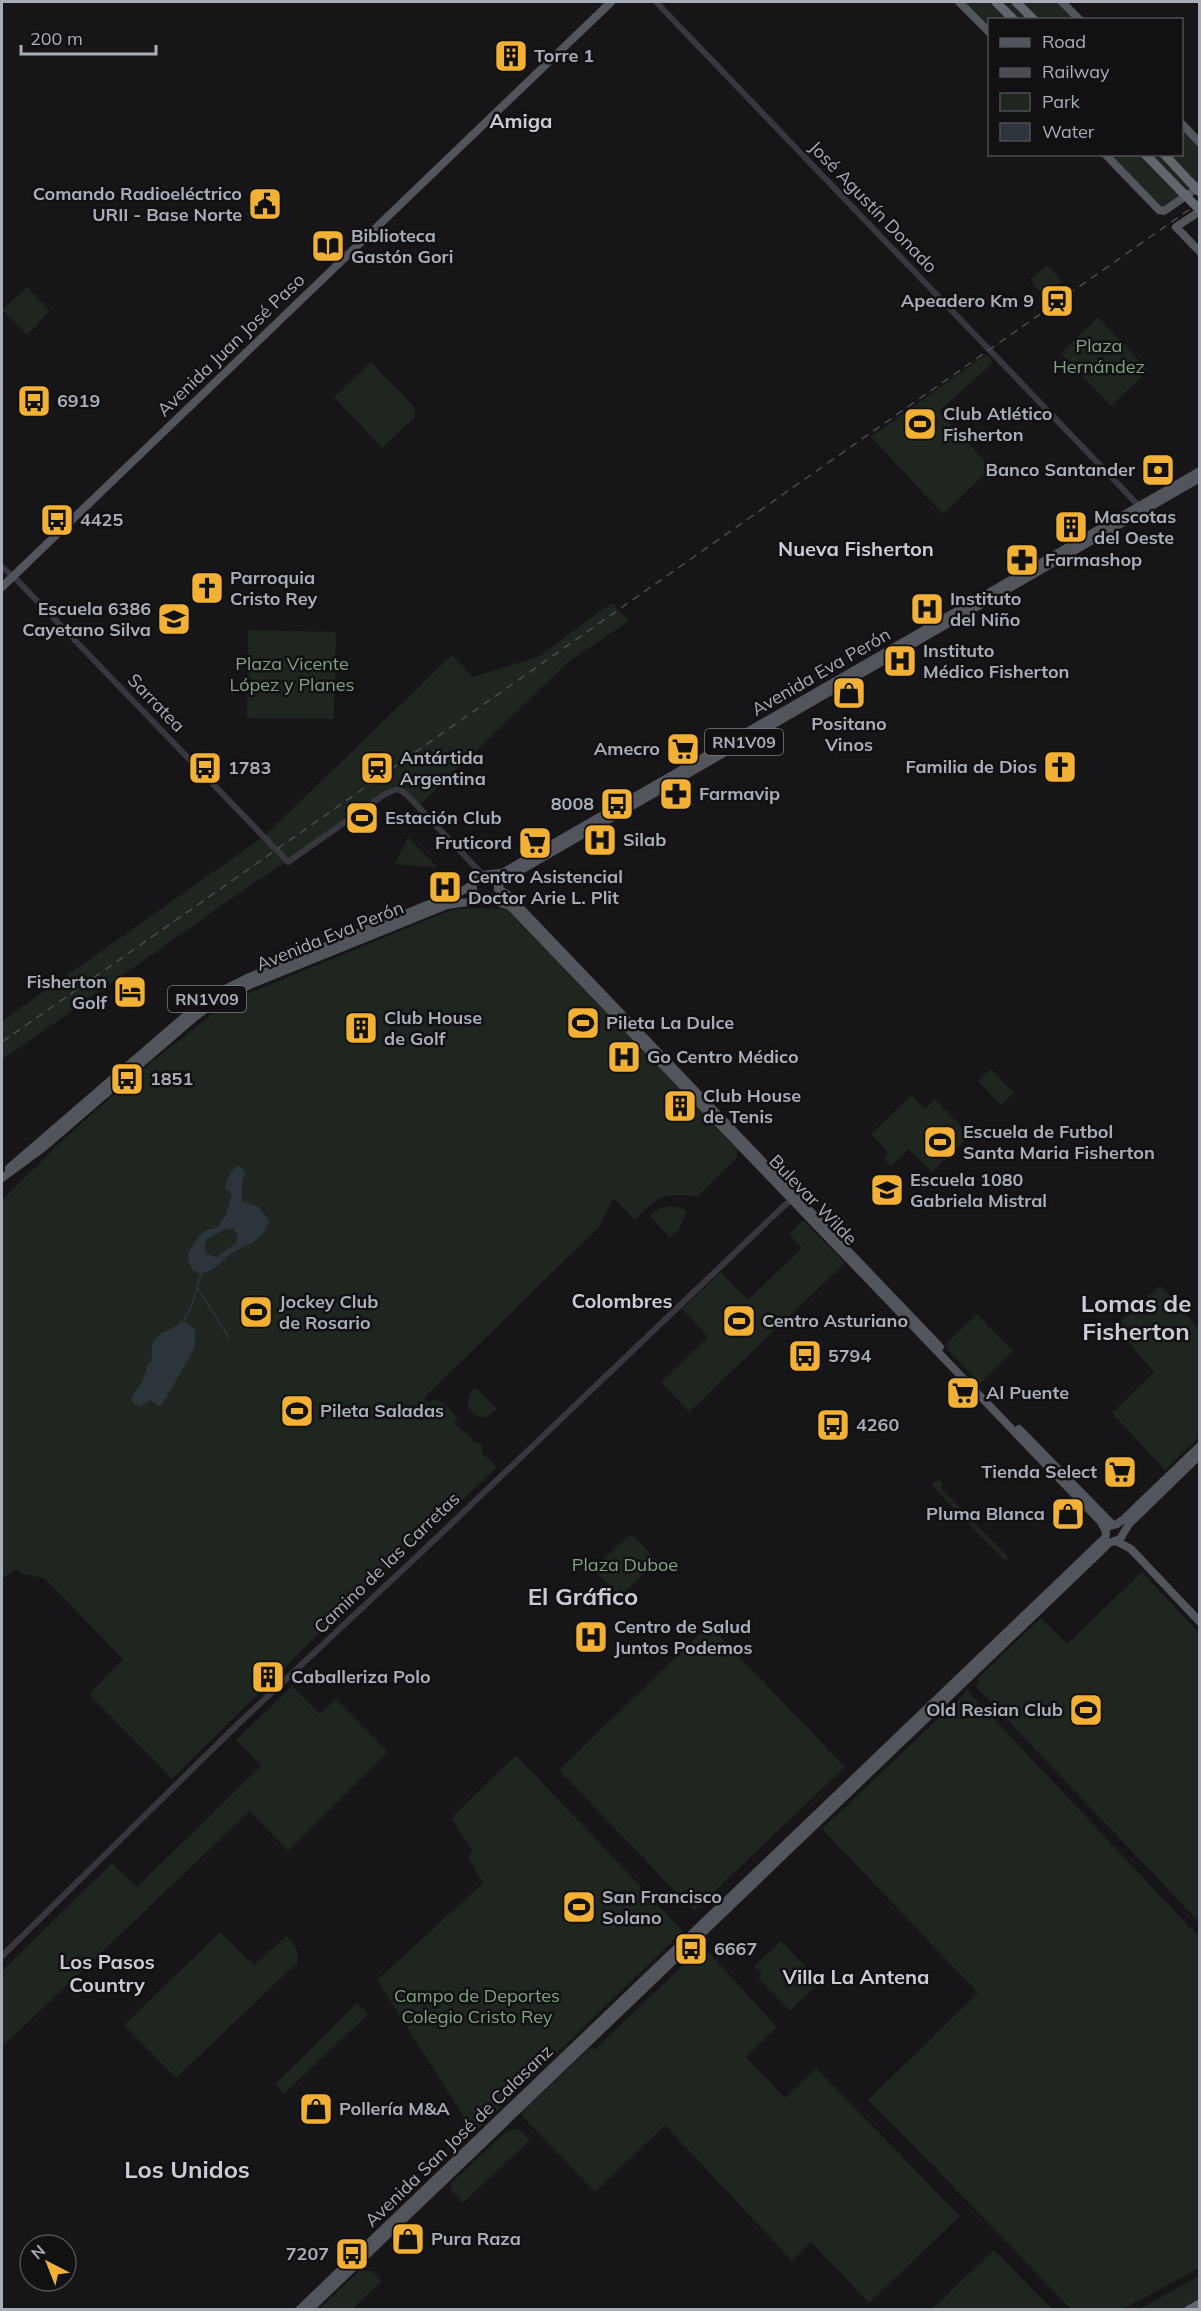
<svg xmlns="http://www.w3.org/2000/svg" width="1201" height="2311" viewBox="0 0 1201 2311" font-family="Mulish,sans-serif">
<rect width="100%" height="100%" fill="#161618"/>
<!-- green -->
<path fill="#1e261f" d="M959 2H1062L1080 19 990 20 989 33Z
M1182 124 1199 143V186L1164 211 1105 155 1182 154Z
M1048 265 1062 282 1044 297 1030 280Z
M27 287 50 311 27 335 2 310Z
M1098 317 1148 370 1111 406 1061 353Z
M985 355H988L993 363 939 411 990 467V469L943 514 871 437Z
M371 362 415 408V417L382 448 334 397Z
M612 603 629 621 568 662 418 807 395 789 241 892 2 1060V1021L264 836 452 655 473 677 537 657Z
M248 630 336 632 334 719 247 718Z
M408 837 438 868 395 864Z
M477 908 508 909 626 1030 738 1150 736 1159 697 1197C662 1192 659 1196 635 1220L613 1198 599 1227 424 1398 429 1403 433 1399C444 1402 451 1410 458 1418L454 1422C460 1431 470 1433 474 1442L482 1445V1453L497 1467 444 1518 415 1539 172 1779 89 1694 123 1659 44 1578 22 1574 17 1569 2 1579V1200L67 1136 143 1069 221 1007 242 996 446 912 459 909Z
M991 1069 1014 1093 1001 1105 978 1081Z
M912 1095 925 1109 935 1099 970 1136 932 1172 909 1149 891 1166 884 1159 889 1153 871 1134Z
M671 1206 681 1208 687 1211 679 1230 670 1238 650 1216 661 1208Z
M803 1220 845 1263 689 1412 661 1382 708 1337 682 1309 721 1272 748 1300 802 1248 789 1234Z
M1158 1287H1162L1200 1330 1199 1437 1165 1470 1112 1413 1154 1372 1115 1327Z
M977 1314 1013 1351 980 1384 944 1346Z
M475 1387 497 1409 487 1417 476 1416 468 1408V1396Z
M939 1480 942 1483 941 1488 1007 1556V1560L1003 1559 933 1487 932 1483Z
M629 1535 635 1537 657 1561 620 1597 593 1569Z
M1142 1572 1199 1633V1922L975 1686 979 1682 977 1679 1041 1618 1067 1644Z
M709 1625 845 1767 694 1911 559 1770Z
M292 1686 320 1714 336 1699 388 1752 288 1851 250 1811 2 2047V1971L112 1863 137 1887 261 1766 236 1740Z
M966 1689 1199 1937V2268L1123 2309H1071L937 2170 938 2169 931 2164 868 2100 978 1993 822 1829 964 1694Z
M516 1755 683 1931 474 2133 377 1980 483 1883 468 1857 473 1851 451 1818Z
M220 1932 254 1965 286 1936C294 1944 300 1951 297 1963L176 2078 124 2025Z
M781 1941 820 1982 790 2011 758 1978 762 1974 754 1966Z
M703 1946 777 2027 746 2057 785 2098 816 2068 960 2216 869 2303 811 2242 792 2261 665 2125 595 2192 522 2116 524 2110 591 2047 594 2050Z
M357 2003 368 2014 284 2094 275 2084Z
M519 2129 530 2140 463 2203 451 2190V2183L508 2130Z
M994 2250 1052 2309H932Z
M360 2270 372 2271 382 2281 352 2309H319Z
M1199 2276V2309H1139Z"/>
<!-- water -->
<path fill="#2c353c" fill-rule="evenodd" d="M239 1165 245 1174 242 1181V1201L259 1207 269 1221C260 1246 248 1241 231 1254 219 1263 202 1286 189 1264L188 1253 199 1236 205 1231 220 1226 219 1224 225 1217 232 1195 225 1187C227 1179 231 1169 239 1165ZM233 1228 238 1236 235 1244 216 1257 207 1254 204 1248 207 1239 226 1229Z
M181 1320 195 1329V1346L192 1353 162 1405 158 1406 151 1400 146 1402 143 1406 138 1407V1404H134L131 1398 142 1382 148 1364 152 1361C148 1327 169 1338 181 1320Z"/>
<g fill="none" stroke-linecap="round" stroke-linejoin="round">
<!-- stream -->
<path stroke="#2c353c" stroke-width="1.5" d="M197 1287 230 1339
M184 1321 193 1302 201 1273"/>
<!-- minor -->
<path stroke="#37383d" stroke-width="6" d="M656 2 1141 508
M2 567 17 580 288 862 385 794 398 789 406 794 483 875
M2 1956 237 1725 428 1546 786 1204 794 1199"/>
<!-- major -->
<path stroke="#53555c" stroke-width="8" d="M959 2 990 33
M1062 2 1080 20
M1182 124 1200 143
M1105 154 1159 210 1164 211 1200 186
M1200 211 1176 227 1200 252
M2 587 611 2
M498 886 504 880 1200 478
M498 889 507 894 940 1347
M482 900C477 898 474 895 473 889 470 872 493 875 504 872L1200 471
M490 900 510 906 1101 1522 1106 1532
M9 1168 190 1012 213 995 247 978 464 890 473 884
M2 1178 44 1147 195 1017 216 1001 252 984 447 905 483 900
M1019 1429 1112 1524
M1109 1526 1117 1524 1124 1519 1200 1446
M1116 1541 1131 1549 1200 1622
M299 2310 1105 1538 1106 1534
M309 2310 1104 1548 1109 1543 1120 1539 1129 1524 1200 1455"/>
<!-- highway -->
<path stroke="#63666e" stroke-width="9" d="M996 2 1014 20
M1016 2 1034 20
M1145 154 1180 190
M1164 154 1190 182
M1189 2310 1200 2304"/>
<!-- rail -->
<path stroke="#4a4c52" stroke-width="1.5" stroke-dasharray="8 6" stroke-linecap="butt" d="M2 1042 1200 202"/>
<!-- highway-bridge -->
<path stroke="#63666e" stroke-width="9" d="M1190 182 1200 192
M1180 190 1200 210"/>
</g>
<!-- icons -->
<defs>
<symbol id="building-square" viewBox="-11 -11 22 22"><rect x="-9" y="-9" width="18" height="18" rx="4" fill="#f2b134" stroke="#111113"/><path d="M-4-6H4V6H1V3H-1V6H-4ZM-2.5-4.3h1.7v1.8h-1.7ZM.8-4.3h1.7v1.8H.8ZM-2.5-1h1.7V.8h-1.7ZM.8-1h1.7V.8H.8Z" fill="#111"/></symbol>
<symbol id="civic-square" viewBox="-11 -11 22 22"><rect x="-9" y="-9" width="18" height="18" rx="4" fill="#f2b134" stroke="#111113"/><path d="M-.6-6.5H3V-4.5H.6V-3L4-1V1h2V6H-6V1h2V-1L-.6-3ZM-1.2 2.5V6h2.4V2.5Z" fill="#111"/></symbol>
<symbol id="library-square" viewBox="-11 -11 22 22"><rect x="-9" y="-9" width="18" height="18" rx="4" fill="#f2b134" stroke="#111113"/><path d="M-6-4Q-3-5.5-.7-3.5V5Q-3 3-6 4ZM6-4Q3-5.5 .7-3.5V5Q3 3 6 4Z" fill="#111"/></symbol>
<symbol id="station-square" viewBox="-11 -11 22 22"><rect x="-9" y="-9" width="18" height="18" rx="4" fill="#f2b134" stroke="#111113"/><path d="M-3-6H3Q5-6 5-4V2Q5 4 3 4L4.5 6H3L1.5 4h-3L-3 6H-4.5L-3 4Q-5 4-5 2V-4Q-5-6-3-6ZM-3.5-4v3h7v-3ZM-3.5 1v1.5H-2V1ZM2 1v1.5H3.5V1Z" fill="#111"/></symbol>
<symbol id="bus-square" viewBox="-11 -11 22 22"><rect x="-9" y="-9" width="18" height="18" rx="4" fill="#f2b134" stroke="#111113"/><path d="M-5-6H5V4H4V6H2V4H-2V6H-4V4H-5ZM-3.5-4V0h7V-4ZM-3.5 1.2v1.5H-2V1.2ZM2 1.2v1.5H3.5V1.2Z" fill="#111"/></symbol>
<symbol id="stadium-square" viewBox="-11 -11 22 22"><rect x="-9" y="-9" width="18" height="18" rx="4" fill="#f2b134" stroke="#111113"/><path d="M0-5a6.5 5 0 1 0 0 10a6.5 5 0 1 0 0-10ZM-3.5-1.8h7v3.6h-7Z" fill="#111"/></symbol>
<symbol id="bank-square" viewBox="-11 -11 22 22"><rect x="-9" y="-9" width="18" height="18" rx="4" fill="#f2b134" stroke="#111113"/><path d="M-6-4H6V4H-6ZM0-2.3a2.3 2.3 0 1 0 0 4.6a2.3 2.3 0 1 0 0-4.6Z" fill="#111"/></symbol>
<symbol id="pharmacy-square" viewBox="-11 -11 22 22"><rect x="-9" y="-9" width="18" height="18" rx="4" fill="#f2b134" stroke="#111113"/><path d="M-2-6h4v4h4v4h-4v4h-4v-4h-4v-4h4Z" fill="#111"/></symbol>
<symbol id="church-square" viewBox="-11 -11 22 22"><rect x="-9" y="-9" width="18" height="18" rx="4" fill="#f2b134" stroke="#111113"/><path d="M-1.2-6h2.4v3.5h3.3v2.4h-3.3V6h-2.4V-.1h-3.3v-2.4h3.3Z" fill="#111"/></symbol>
<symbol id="hospital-square" viewBox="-11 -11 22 22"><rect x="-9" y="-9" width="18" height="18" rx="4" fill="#f2b134" stroke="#111113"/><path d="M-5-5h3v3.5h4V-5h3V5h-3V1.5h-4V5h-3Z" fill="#111"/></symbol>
<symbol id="school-square" viewBox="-11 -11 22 22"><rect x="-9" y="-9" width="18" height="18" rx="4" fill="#f2b134" stroke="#111113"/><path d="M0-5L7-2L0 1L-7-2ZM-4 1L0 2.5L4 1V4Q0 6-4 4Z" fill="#111"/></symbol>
<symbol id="shop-square" viewBox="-11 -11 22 22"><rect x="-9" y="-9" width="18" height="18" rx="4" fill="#f2b134" stroke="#111113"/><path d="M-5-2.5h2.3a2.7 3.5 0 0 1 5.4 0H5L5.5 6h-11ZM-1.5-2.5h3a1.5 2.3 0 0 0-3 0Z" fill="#111"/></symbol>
<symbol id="supermarket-square" viewBox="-11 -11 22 22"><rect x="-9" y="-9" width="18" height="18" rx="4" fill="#f2b134" stroke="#111113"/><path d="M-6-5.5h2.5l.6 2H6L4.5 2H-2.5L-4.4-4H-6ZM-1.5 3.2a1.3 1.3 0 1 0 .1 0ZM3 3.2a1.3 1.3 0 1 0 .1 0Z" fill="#111"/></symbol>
<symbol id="hotel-square" viewBox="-11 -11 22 22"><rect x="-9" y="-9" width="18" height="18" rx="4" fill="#f2b134" stroke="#111113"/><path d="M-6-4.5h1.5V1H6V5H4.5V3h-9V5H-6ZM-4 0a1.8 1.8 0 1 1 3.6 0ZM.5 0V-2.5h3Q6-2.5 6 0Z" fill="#111"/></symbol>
</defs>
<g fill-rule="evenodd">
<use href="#building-square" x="492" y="37" width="38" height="38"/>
<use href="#civic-square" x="246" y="185" width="38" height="38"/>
<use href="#library-square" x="309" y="227" width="38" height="38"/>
<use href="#station-square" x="1038" y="282" width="38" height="38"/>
<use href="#bus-square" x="15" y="382" width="38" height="38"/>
<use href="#stadium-square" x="901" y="405" width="38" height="38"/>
<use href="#bank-square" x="1139" y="451" width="38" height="38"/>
<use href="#bus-square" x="38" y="501" width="38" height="38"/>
<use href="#building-square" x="1052" y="508" width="38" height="38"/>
<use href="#pharmacy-square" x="1003" y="541" width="38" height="38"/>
<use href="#church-square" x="188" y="569" width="38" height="38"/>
<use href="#hospital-square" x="908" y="590" width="38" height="38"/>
<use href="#school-square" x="155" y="600" width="38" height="38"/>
<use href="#hospital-square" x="881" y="642" width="38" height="38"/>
<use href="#shop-square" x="830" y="674" width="38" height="38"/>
<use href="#supermarket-square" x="664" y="730" width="38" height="38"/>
<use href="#church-square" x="1041" y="748" width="38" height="38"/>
<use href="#bus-square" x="186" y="749" width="38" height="38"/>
<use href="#station-square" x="358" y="749" width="38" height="38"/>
<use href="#pharmacy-square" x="657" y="775" width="38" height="38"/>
<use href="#bus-square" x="598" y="785" width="38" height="38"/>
<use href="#stadium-square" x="343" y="799" width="38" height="38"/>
<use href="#hospital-square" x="581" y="821" width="38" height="38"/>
<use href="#supermarket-square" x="516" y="824" width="38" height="38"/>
<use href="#hospital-square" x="426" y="868" width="38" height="38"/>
<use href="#hotel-square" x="111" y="973" width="38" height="38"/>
<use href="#stadium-square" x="564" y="1004" width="38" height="38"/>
<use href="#building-square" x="342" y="1009" width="38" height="38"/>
<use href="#hospital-square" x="605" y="1038" width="38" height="38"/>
<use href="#bus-square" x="108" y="1060" width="38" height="38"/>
<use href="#building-square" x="661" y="1087" width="38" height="38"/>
<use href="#stadium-square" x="921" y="1123" width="38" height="38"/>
<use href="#school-square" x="868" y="1171" width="38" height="38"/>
<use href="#stadium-square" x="237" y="1293" width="38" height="38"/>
<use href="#stadium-square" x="720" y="1302" width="38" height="38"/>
<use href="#bus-square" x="786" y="1337" width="38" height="38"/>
<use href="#supermarket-square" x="944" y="1374" width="38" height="38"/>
<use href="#stadium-square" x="278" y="1392" width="38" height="38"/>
<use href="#bus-square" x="814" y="1406" width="38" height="38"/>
<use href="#supermarket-square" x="1101" y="1453" width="38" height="38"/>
<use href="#shop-square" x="1049" y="1495" width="38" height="38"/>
<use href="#hospital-square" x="572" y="1618" width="38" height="38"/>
<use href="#building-square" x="249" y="1658" width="38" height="38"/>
<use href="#stadium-square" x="1067" y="1691" width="38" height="38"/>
<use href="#stadium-square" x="560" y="1888" width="38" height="38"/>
<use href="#bus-square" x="672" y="1930" width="38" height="38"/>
<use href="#shop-square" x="297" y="2090" width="38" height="38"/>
<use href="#shop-square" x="389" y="2220" width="38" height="38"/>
<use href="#bus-square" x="333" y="2235" width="38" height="38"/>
</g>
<g text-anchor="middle" stroke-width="5" stroke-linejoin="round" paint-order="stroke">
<!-- shield labels -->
<g fill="#111113" stroke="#7b7e86" stroke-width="1.5">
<rect x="705" y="729" width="78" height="26" rx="4.5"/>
<rect x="168" y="986" width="78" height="26" rx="4.5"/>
</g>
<g font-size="16" font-weight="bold" fill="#a8adb8">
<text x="744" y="748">RN1V09</text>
<text x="207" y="1005">RN1V09</text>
</g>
<!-- poi labels -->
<g font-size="18" font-weight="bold" fill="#a8adb8" stroke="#111113" text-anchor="start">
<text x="534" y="62">Torre 1</text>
<text x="242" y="200" text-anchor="end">Comando Radioeléctrico<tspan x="242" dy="21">URII - Base Norte</tspan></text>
<text x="351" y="242">Biblioteca<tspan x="351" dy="21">Gastón Gori</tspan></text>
<text x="1034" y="307" text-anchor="end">Apeadero Km 9</text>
<text x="57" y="407">6919</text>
<text x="943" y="420">Club Atlético<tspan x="943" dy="21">Fisherton</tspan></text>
<text x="1135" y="476" text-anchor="end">Banco Santander</text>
<text x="1094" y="523">Mascotas<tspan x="1094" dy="21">del Oeste</tspan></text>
<text x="80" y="526">4425</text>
<text x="1045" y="566">Farmashop</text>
<text x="230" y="584">Parroquia<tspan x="230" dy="21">Cristo Rey</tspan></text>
<text x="950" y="605">Instituto<tspan x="950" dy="21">del Niño</tspan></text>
<text x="151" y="615" text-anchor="end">Escuela 6386<tspan x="151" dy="21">Cayetano Silva</tspan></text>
<text x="923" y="657">Instituto<tspan x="923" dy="21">Médico Fisherton</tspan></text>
<text x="849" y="730" text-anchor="middle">Positano<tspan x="849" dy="21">Vinos</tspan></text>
<text x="660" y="755" text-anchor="end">Amecro</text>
<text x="400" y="764">Antártida<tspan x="400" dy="21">Argentina</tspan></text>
<text x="1037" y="773" text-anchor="end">Familia de Dios</text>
<text x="228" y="774">1783</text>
<text x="699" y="800">Farmavip</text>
<text x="594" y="810" text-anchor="end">8008</text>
<text x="385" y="824">Estación Club</text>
<text x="623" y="846">Silab</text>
<text x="512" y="849" text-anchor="end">Fruticord</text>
<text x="468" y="883">Centro Asistencial<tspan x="468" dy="21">Doctor Arie L. Plit</tspan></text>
<text x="107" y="988" text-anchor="end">Fisherton<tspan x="107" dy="21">Golf</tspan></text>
<text x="384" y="1024">Club House<tspan x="384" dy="21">de Golf</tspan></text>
<text x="606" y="1029">Pileta La Dulce</text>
<text x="647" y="1063">Go Centro Médico</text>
<text x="150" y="1085">1851</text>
<text x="703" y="1102">Club House<tspan x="703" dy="21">de Tenis</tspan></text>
<text x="963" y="1138">Escuela de Futbol<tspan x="963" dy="21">Santa Maria Fisherton</tspan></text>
<text x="910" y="1186">Escuela 1080<tspan x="910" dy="21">Gabriela Mistral</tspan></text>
<text x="279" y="1308">Jockey Club<tspan x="279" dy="21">de Rosario</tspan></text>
<text x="762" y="1327">Centro Asturiano</text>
<text x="828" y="1362">5794</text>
<text x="986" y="1399">Al Puente</text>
<text x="320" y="1417">Pileta Saladas</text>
<text x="856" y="1431">4260</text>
<text x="1097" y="1478" text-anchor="end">Tienda Select</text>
<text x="1045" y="1520" text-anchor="end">Pluma Blanca</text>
<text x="614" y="1633">Centro de Salud<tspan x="614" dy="21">Juntos Podemos</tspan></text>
<text x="291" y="1683">Caballeriza Polo</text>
<text x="1063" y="1716" text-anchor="end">Old Resian Club</text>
<text x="602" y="1903">San Francisco<tspan x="602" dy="21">Solano</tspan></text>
<text x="714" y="1955">6667</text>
<text x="339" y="2115">Pollería M&amp;A</text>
<text x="431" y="2245">Pura Raza</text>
<text x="329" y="2260" text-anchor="end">7207</text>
</g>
<!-- street labels -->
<g font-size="18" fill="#a8adb8" stroke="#111113">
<text transform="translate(873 207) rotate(46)" y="6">José Agustín Donado</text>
<text transform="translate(231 345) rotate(-44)" y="6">Avenida Juan José Paso</text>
<text transform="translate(821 672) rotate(-30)" y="6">Avenida Eva Perón</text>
<text transform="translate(156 703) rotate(46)" y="6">Sarratea</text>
<text transform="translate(330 936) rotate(-22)" y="6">Avenida Eva Perón</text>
<text transform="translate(813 1200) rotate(46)" y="6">Bulevar Wilde</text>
<text transform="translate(387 1563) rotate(-44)" y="6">Camino de las Carretas</text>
<text transform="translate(459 2136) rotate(-44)" y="6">Avenida San José de Calasanz</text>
</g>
<!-- park labels -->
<g font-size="18" fill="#7fa381" stroke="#111113">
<text x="1099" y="352">Plaza<tspan x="1099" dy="21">Hernández</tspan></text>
<text x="292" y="670">Plaza Vicente<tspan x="292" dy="21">López y Planes</tspan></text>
<text x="625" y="1571">Plaza Duboe</text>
<text x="477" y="2002">Campo de Deportes<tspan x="477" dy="21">Colegio Cristo Rey</tspan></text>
</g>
<!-- neighbourhood labels -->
<g font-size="20" font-weight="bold" fill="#c9ccd4" stroke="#111113">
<text x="521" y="128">Amiga</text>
<text x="856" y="556">Nueva Fisherton</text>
<text x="622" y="1308">Colombres</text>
<text x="107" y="1969">Los Pasos<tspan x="107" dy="23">Country</tspan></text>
<text x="856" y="1984">Villa La Antena</text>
</g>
<!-- district labels -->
<g font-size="24" font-weight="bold" fill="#c9ccd4" stroke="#111113">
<text x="1136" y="1312">Lomas de<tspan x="1136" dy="28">Fisherton</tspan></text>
<text x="583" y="1605">El Gráfico</text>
<text x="187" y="2178">Los Unidos</text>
</g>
</g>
<!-- border -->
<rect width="1201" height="2311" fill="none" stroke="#a8adb8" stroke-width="6"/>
<!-- legend -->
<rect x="988" y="18" width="195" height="138" fill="#111113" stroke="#4d4f55" stroke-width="1.5"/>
<rect x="1000" y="38" width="30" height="9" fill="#53555c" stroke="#4d4f55" stroke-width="1.5"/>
<text x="1042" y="48" font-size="18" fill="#a8adb8">Road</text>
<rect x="1000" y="68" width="30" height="9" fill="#4a4c52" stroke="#4d4f55" stroke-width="1.5"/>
<text x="1042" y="78" font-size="18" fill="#a8adb8">Railway</text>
<rect x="1000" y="93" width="30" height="18" fill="#1e261f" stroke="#4d4f55" stroke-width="1.5"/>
<text x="1042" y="108" font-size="18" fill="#a8adb8">Park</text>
<rect x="1000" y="123" width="30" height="18" fill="#2c353c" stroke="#4d4f55" stroke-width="1.5"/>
<text x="1042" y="138" font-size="18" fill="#a8adb8">Water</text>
<!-- north arrow -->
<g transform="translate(48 2263) rotate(318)"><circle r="28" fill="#111113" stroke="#4d4f55" stroke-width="1.5"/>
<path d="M0-4.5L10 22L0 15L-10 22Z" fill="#f2b134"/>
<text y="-9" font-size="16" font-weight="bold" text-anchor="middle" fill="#a8adb8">N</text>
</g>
<!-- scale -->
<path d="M21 45v9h135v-9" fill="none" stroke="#a8adb8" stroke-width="3"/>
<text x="30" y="45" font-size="18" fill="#a8adb8" stroke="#111113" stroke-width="4.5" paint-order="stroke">200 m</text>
</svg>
